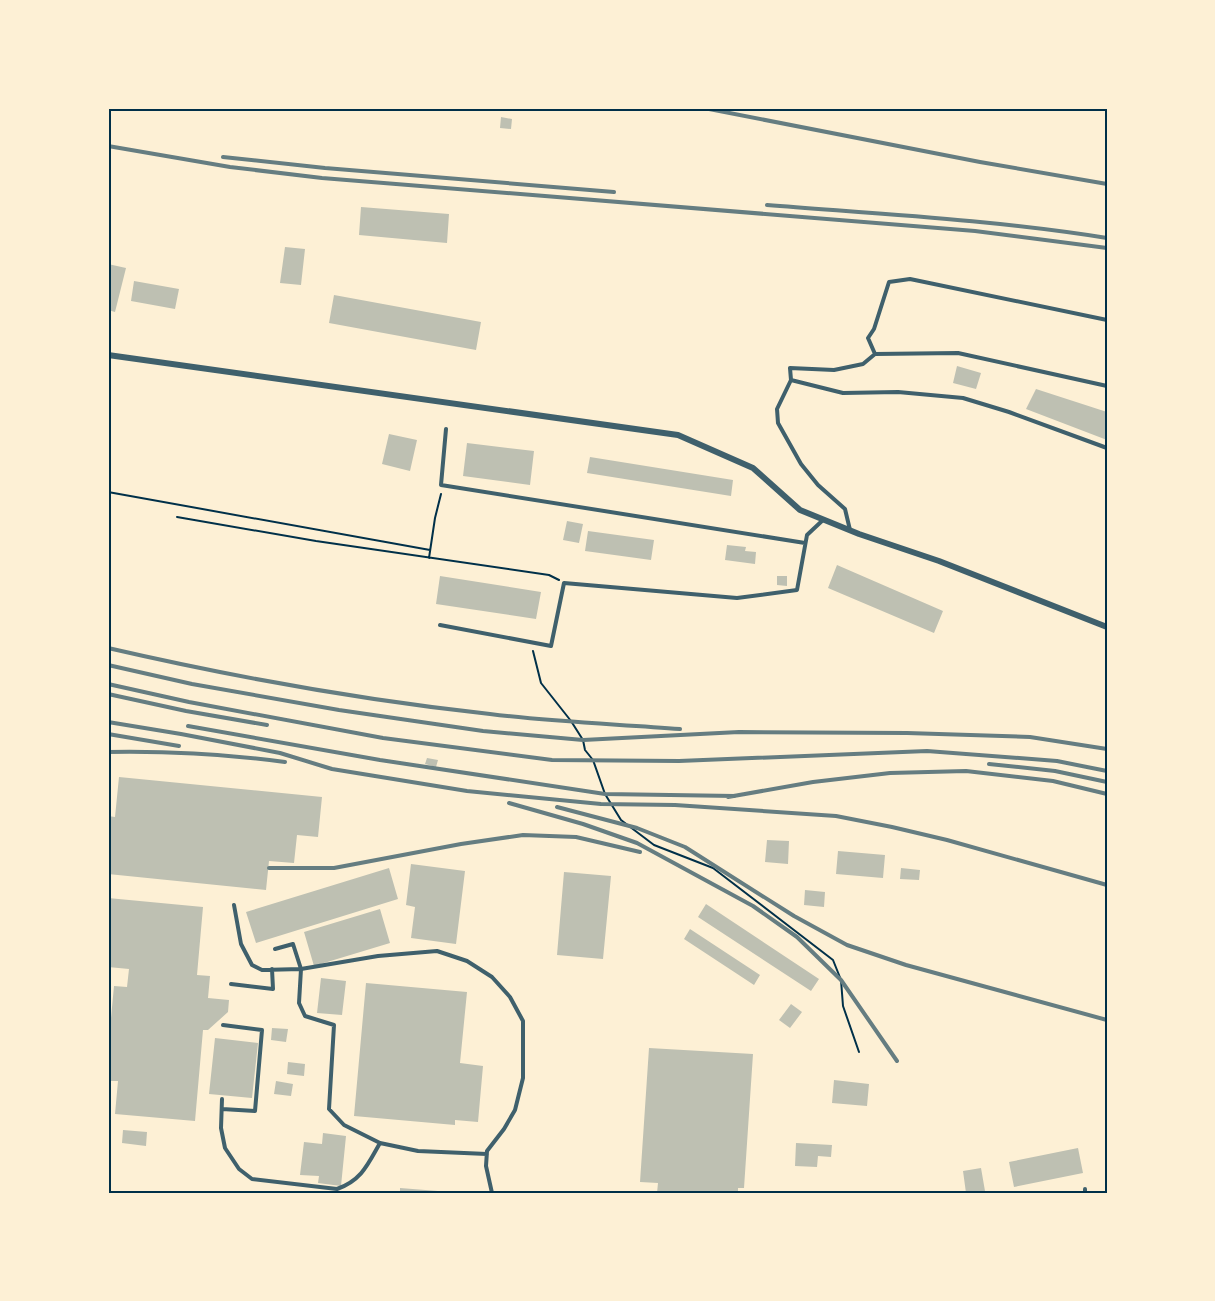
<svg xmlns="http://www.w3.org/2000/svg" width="1215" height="1301" viewBox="0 0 1215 1301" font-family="Arial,sans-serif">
<rect width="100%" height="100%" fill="#fdf0d5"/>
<!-- building -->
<path fill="#bec0b2" d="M501 117 512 119 511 129 500 128Z
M361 207 449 214 447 243 359 235Z
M285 247 305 249 301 285 280 283Z
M108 264 126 268 115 312 108 310Z
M134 281 179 289 175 309 131 301Z
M334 295 481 322 476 350 329 323Z
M957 366 981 373 976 389 953 383Z
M1036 389 1107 412V440L1026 409Z
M389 434 417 440 410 471 382 464Z
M467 443 534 451 530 485 463 476Z
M590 457 733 480 731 496 587 473Z
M567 521 583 524 579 543 563 540Z
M588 531 654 540 651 560 585 551Z
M727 545 746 547 745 551 756 552 755 564 725 560Z
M837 565 943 611 934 633 828 588Z
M440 576 541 592 536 619 436 604Z
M777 576H787V586L777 585Z
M427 758 438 760 436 767 425 764Z
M119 777 322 797 318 837 297 835 294 863 269 861 266 890 108 874V816L115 817Z
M767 840 789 841 788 864 765 862Z
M838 851 885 855 883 878 836 874Z
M411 864 465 871 456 944 411 938 415 907 406 905Z
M389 868 398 899 256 943 246 912Z
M901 868 920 870 919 880 900 879Z
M564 872 611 876 603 959 557 955Z
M805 890 825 892 824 907 804 905Z
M108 898 203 907 197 975 210 976 208 998 229 1000 228 1012 208 1030H203L195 1121 115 1114 118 1081H108V1050L114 986 127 987 129 969 108 967Z
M706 904 819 979 811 991 698 917Z
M380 909 390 943 314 966 304 932Z
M690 929 760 975 754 985 684 939Z
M321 978 346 981 342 1015 317 1013Z
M366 983 467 992 460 1063 483 1066 478 1122 455 1120V1125L354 1116Z
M791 1004 802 1012 790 1028 779 1020Z
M272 1028 288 1029 286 1042 271 1040Z
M215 1038 258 1043 252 1098 209 1094Z
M649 1048 753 1054 744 1188H738V1193H657L658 1183 640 1182Z
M288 1062 305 1064 304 1076 287 1074Z
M834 1080 869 1084 867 1106 832 1103Z
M276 1081 293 1084 291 1096 274 1094Z
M123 1130 147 1132 146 1146 122 1143Z
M323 1133 346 1136 341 1186 318 1183 319 1176 300 1175 304 1142 322 1144Z
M796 1143 832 1145 831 1157 818 1156 817 1167 795 1166Z
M1078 1148 1083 1173 1014 1187 1009 1162Z
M981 1168 985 1191 966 1193 963 1171Z
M400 1188 438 1191V1193H400Z"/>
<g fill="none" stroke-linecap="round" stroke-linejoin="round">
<!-- path -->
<path stroke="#003049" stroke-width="2" d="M108 492 430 550
M177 517 316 541 549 575 559 580
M429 558 435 518 441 494
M533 651 541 683 571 721 583 740 585 750 593 760 605 794 621 820 654 845 713 868 833 960 841 980 843 1006 859 1052"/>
<!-- service -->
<path stroke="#3f606c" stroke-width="4" d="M875 354 958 353 1107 386
M791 380 843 393 898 392 963 398 1009 412 1107 448
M446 429 441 485 805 543
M850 530 845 509 818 485 801 464 778 423 777 409 791 380 790 368 834 370 863 364 875 354 868 338 874 329 889 282 910 279 1107 320
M440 625 551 646 564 583 737 598 797 590 807 535 823 520
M234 905 241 944 252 965 262 970 301 969 378 956 437 951 467 961 492 977 510 997 523 1021V1078L515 1110 504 1129 487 1151 486 1166 492 1193
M275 949 293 944 301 969 299 1003 305 1016 334 1025 329 1109 344 1125 380 1143 418 1151 487 1154
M231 984 273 989 272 969
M222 1099 221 1128 225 1148 239 1169 252 1179 337 1189C362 1180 368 1164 380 1143
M222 1109 255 1111 262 1030 223 1025
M1085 1189V1193"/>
<!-- minor -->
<path stroke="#3f606c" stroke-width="6" d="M108 355 678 435 753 468 800 510 859 534 939 561 1107 627"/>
<!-- rail -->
<path stroke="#657d81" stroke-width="4" d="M704 108 980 162 1107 184
M108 146 230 167 322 178 975 231 1107 248
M223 157 325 168 614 192
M767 205C880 214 995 220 1107 238
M108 648C234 677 361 700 490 714 553 722 617 724 680 729
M108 665 192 684 339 710 483 731 583 740 739 732 907 733 1030 737 1107 749
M108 684 189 702 383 738 552 760 679 761 927 751 1057 761 1107 771
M108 694 186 711 267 725
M108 722 181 734 280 753 332 769 467 791 601 804 675 805 836 816 892 827 947 840 1107 885
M188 726 380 760 605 794 735 796
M108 734 179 746
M108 752C167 751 226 754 285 762
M989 764 1055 771 1107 782
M728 797 813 782 890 773 966 771 1053 781 1107 794
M509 803 583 824 637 843 753 906 797 937 841 980 897 1061
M557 807 637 828 685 847 794 916 847 945 906 965 1107 1020
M269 868H334L461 844 523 835 576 837 640 852"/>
</g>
<!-- border -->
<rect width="1215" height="1301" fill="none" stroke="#fdf0d5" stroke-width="219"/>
<rect x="110" y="110" width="996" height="1082" fill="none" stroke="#003049" stroke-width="2"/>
</svg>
